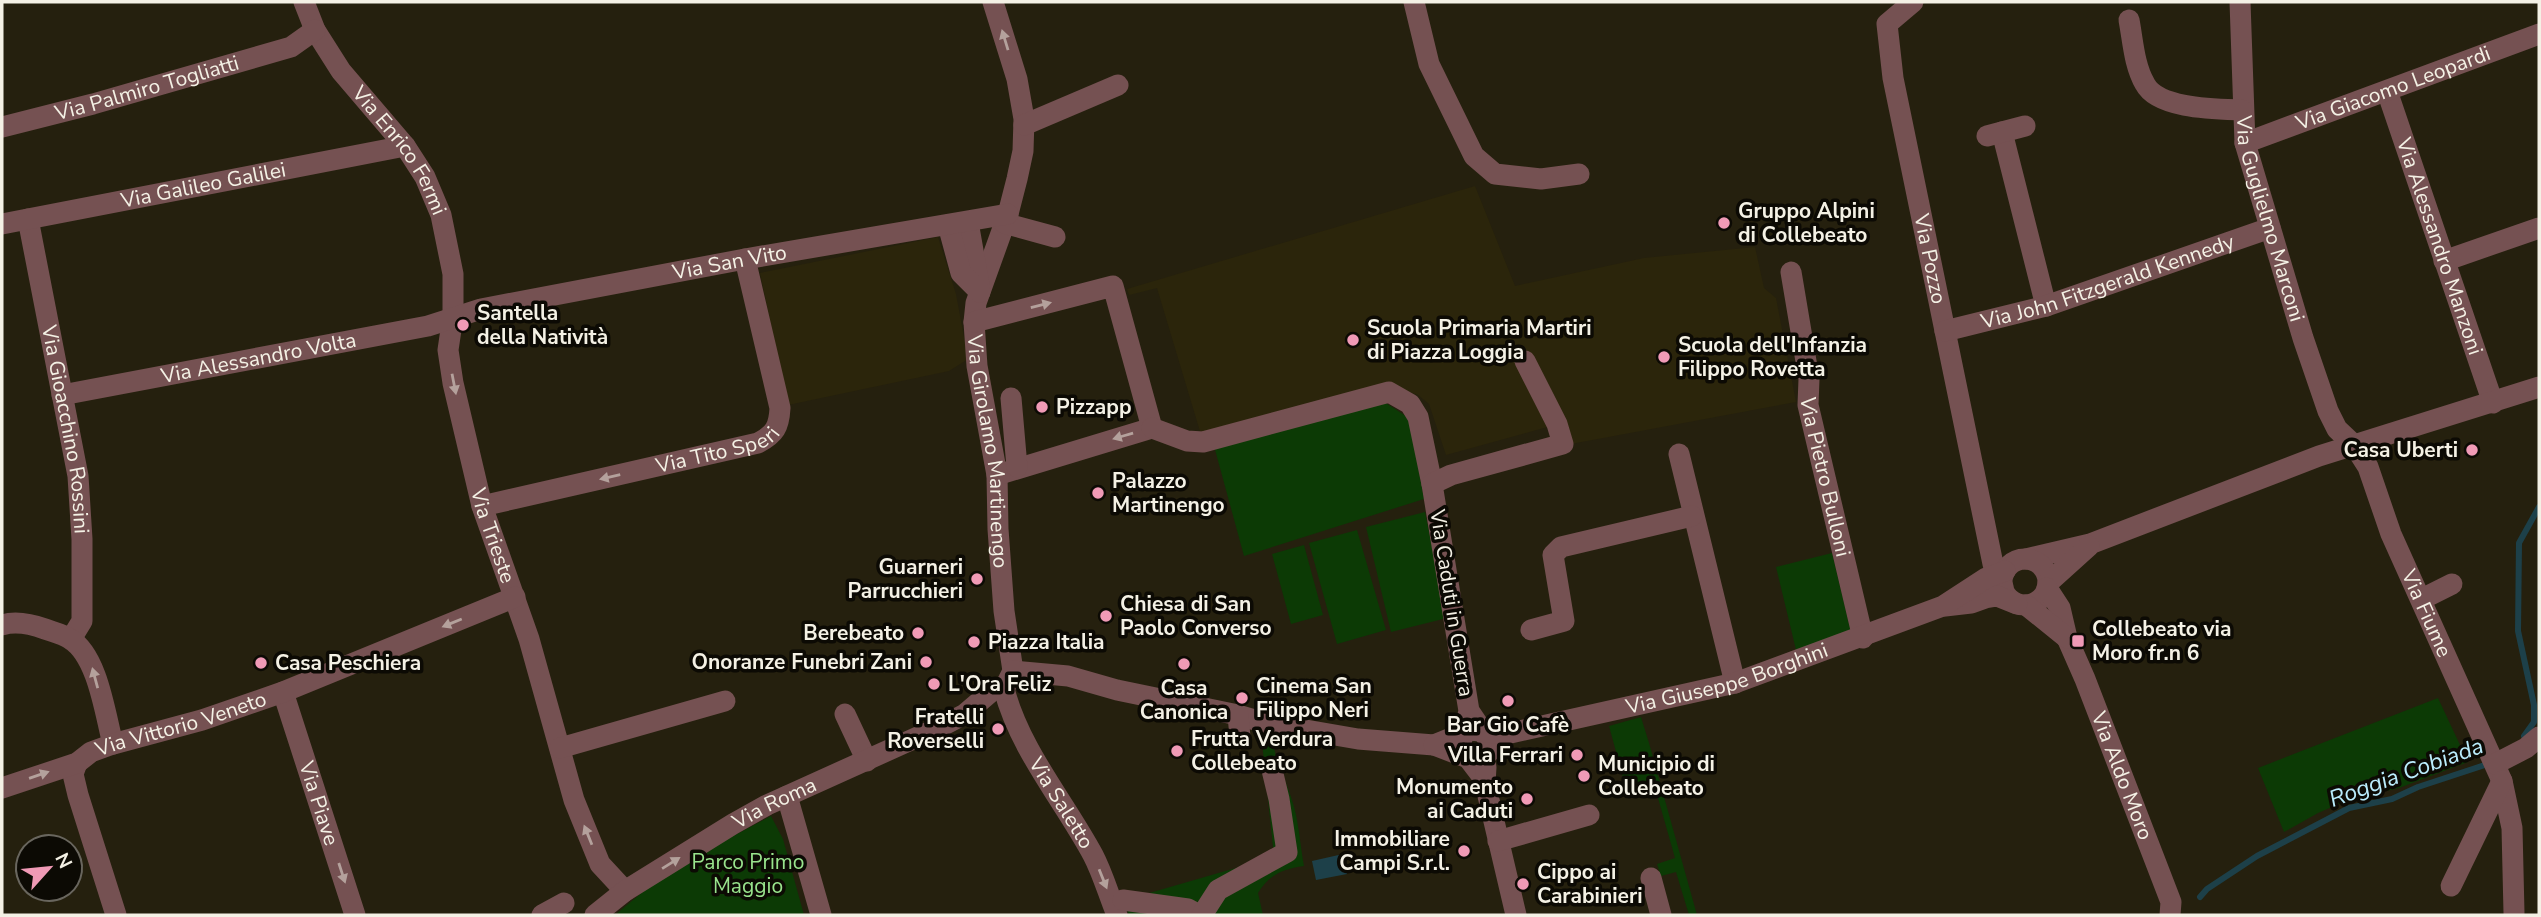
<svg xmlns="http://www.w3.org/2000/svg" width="2541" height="917" viewBox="0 0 2541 917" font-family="'Nunito Sans',sans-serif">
<rect width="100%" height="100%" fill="#25200e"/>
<!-- built -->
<path fill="#2b250b" d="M1475 186 1515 286 1644 258 1755 247 1764 288 1776 298 1796 402 1571 444 1562 423 1446 455 1429 404 1418 395 1393 386 1202 438 1157 288 1129 295 1127 289Z
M938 237 956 294 968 359 949 371 788 405 760 273Z"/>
<!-- green -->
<path fill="#0c3a05" d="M1381 400 1409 418 1424 499 1244 556 1214 446Z
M1425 512 1447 618 1391 632 1366 527Z
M1357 530 1386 630 1337 644 1309 543Z
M1304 545 1323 615 1291 624 1272 554Z
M1832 553 1851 632 1797 654 1776 567Z
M2438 698 2468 762 2399 788 2348 800 2318 813 2284 832 2258 768Z
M1641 717 1649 743 1697 915H1689L1676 872 1661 876 1657 864 1675 858 1654 784 1627 792 1609 726Z
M1262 742H1273C1276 763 1286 780 1292 800 1299 821 1300 845 1304 866 1283 869 1270 874 1258 893L1263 915H1129L1125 904 1139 896 1274 857Z
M771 816 783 839 804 915H615L669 870Z"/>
<!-- water -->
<path fill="#1d4049" d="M1343 854 1347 874 1316 880 1312 861Z"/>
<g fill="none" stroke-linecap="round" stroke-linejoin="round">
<!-- stream -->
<path stroke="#1d4049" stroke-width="6" d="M2524 736 2534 722V705L2518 631 2519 543 2539 507
M2200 897 2207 889 2257 856 2349 808 2392 799 2418 787 2491 763"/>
<!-- minor -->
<g stroke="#755152" stroke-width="21">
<path id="s1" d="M304 2 315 30 341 71 405 146 425 177 441 215 453 274V316L448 350 453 383 482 506 529 639 574 800 600 864 625 891"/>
<path id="s2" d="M993 2 1017 79 1024 119 1023 151 1017 179 1008 214 976 303 974 322 977 366 997 475 998 529 1004 611 1013 671 1004 689"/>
<path d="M1414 2 1429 64 1474 156 1495 174 1541 179 1579 174"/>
<path id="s3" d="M1913 2 1887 24 1893 78 1993 564 2003 587"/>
<path id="s4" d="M2240 2 2245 143 2303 338 2328 411 2337 429 2354 445 2368 467 2391 534 2502 781 2512 828 2514 913"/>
<path d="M2129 20C2133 41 2134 65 2145 84 2158 109 2216 109 2242 110"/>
<path id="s5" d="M2387 91 2493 403"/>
<path d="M1024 125 1118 85"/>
<path id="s6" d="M2 127 93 104 291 47 315 30"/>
<path d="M2002 132 2046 306"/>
<path d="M1987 136 2025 126"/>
<path id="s7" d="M2245 143 2539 34"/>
<path id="s8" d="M28 219 78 476 82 539V621L71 639"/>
<path d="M968 222 980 290"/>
<path d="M1004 223 1055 237"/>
<path id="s9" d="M2 224 405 146"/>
<path d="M948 225 961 273 980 292"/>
<path d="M2444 261 2539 228"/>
<path id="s10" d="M1791 272 1809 379 1808 405 1863 638"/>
<path d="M974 322 1113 286 1152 428 997 475"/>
<path id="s11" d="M1945 331 2046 306 2270 228"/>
<path id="s12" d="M62 395 428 326 481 309 745 259 1008 214"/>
<path d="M1011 398 1017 467"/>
<path d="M1152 428 1187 441 1203 442 1389 392 1410 404 1418 417 1432 484"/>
<path d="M1679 454 1735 683"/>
<path id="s13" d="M482 506 758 443C775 434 779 427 780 408L745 259"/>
<path d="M2026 559 2090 544 2319 456 2539 387"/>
<circle cx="2025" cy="582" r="23"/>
<path d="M2048 583 2089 546"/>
<path id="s14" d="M2047 588 2060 608 2067 638 2085 679 2171 902 2170 915"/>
<path d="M2422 599 2452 584"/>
<path d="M2026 605 2067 638"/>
<path d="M1945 606 1971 603 1985 598 1997 596 2017 604"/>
<path d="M2 625C15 621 31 624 45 629 53 632 63 634 70 639 98 656 105 714 113 744"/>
<path d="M1531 630 1564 621 1553 555 1561 547 1692 516"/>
<path d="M1013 671 1068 676 1117 690 1238 715 1265 723 1358 739 1434 745 1468 758 1484 779"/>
<path id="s15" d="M1004 689C1020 750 1064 801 1093 855 1103 874 1109 896 1117 915"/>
<path id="s16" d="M283 692 355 915"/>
<path d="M1469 711 1490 742 1488 753 1479 759 1465 756 1460 747 1469 711 1432 484 1451 475 1563 444 1557 424 1525 361"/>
<path d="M845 714 867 761"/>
<path d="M1238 715 1240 737"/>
<path id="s17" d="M1434 745 1471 730 1506 734 1735 683 1943 606 1986 578 2005 571"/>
<path d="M560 748 725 701"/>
<path d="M77 763 73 774 78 795 116 915"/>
<path d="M2495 764 2526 748 2539 737"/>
<path d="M1486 767 1485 783 1516 915"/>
<path id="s18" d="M2 788 77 763 91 752 113 744 202 720 283 692 515 597"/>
<path d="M787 796 821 915"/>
<path d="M1498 841 1589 815"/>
<path d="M1651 878 1661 915"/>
<path d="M2451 886 2502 781"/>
<path d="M1123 900 1188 909 1199 915"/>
<path d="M542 915 564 903"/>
<path id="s19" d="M595 915 625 891 733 824 767 805 942 726 965 714 993 690 1004 689"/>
<path d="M1202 915 1218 890 1287 852 1279 799 1272 770"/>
</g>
</g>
<!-- one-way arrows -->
<defs><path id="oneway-solid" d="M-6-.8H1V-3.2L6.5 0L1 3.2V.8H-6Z" transform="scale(1.75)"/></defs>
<g fill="#b4a19c">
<use href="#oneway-solid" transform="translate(1005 40) rotate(-107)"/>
<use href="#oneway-solid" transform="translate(1041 305) rotate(-14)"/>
<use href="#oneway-solid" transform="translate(454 384) rotate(79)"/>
<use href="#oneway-solid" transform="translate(1123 436) rotate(164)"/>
<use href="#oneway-solid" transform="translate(610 477) rotate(167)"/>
<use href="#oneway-solid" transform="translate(452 623) rotate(158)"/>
<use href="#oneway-solid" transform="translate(95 678) rotate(-105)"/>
<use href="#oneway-solid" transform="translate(39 775) rotate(-19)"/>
<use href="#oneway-solid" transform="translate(588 835) rotate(-112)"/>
<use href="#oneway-solid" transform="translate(671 863) rotate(-32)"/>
<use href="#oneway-solid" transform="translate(342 873) rotate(72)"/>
<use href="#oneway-solid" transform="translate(1103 879) rotate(68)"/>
</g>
<!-- markers -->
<g fill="#f09ab6" stroke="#0c0a04" stroke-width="2.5">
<circle cx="1724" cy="223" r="7"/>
<circle cx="463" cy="325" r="7"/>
<circle cx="1353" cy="340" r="7"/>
<circle cx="1664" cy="357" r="7"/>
<circle cx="1042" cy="407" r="7"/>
<circle cx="2472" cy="450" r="7"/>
<circle cx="1098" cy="493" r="7"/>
<circle cx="977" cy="579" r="7"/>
<circle cx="1106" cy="616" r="7"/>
<circle cx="918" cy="633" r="7"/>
<rect x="2071" y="634" width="14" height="14" rx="3.5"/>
<circle cx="974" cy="642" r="7"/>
<circle cx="926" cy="662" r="7"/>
<circle cx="261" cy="663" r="7"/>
<circle cx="1184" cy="664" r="7"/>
<circle cx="934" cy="684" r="7"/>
<circle cx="1242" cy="698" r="7"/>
<circle cx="1508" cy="701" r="7"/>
<circle cx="998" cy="729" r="7"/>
<circle cx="1177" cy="751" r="7"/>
<circle cx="1577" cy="755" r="7"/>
<circle cx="1584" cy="776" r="7"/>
<circle cx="1527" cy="799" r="7"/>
<circle cx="1464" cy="851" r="7"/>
<circle cx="1523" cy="884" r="7"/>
</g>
<g text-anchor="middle" stroke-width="7" stroke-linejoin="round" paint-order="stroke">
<!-- street labels -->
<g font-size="21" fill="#f4f1e5" stroke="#0c0a04">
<text dy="7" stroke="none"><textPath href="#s6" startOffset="150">Via Palmiro Togliatti</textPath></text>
<text dy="7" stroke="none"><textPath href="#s7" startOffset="158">Via Giacomo Leopardi</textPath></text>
<text dy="7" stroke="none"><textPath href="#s1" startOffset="178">Via Enrico Fermi</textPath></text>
<text dy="7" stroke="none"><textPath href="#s9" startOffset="205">Via Galileo Galilei</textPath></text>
<text dy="7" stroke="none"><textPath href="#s4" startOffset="220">Via Guglielmo Marconi</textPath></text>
<text dy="7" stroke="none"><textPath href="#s5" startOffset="164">Via Alessandro Manzoni</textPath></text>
<text dy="7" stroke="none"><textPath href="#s3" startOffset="273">Via Pozzo</textPath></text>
<text dy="7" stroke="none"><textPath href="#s12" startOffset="681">Via San Vito</textPath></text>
<text dy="7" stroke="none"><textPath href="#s11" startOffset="170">Via John Fitzgerald Kennedy</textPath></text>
<text dy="7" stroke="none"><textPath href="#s12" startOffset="200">Via Alessandro Volta</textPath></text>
<text dy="7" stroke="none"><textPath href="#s8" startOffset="214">Via Gioacchino Rossini</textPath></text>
<text dy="7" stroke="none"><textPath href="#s13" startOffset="242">Via Tito Speri</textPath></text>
<text dy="7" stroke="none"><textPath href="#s2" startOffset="462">Via Girolamo Martinengo</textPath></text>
<text dy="7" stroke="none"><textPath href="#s10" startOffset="208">Via Pietro Bulloni</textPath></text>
<text dy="7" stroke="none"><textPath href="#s1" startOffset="583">Via Trieste</textPath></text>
<text transform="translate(1452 603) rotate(81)" y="7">Via Caduti in Guerra</text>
<text dy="7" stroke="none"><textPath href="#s4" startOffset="649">Via Fiume</textPath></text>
<text dy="7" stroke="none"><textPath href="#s17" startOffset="303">Via Giuseppe Borghini</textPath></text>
<text dy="7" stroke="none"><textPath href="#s18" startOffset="191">Via Vittorio Veneto</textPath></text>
<text dy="7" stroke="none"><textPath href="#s14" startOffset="203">Via Aldo Moro</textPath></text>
<text dy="7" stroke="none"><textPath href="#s15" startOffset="128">Via Saletto</textPath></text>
<text dy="7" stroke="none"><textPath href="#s16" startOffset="117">Via Piave</textPath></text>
<text dy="7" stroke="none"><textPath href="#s19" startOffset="212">Via Roma</textPath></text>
</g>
<!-- poi labels -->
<g font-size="21" font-weight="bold" fill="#f4f1e5" stroke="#0c0a04" text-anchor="start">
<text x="1738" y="218">Gruppo Alpini<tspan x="1738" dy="24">di Collebeato</tspan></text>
<text x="477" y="320">Santella<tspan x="477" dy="24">della Natività</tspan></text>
<text x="1367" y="335">Scuola Primaria Martiri<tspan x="1367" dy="24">di Piazza Loggia</tspan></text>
<text x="1678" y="352">Scuola dell'Infanzia<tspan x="1678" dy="24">Filippo Rovetta</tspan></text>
<text x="1056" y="414">Pizzapp</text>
<text x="2458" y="457" text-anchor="end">Casa Uberti</text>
<text x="1112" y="488">Palazzo<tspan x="1112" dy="24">Martinengo</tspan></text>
<text x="963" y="574" text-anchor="end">Guarneri<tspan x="963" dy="24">Parrucchieri</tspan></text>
<text x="1120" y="611">Chiesa di San<tspan x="1120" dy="24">Paolo Converso</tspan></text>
<text x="2092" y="636">Collebeato via<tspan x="2092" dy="24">Moro fr.n 6</tspan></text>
<text x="904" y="640" text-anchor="end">Berebeato</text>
<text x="988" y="649">Piazza Italia</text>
<text x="912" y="669" text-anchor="end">Onoranze Funebri Zani</text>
<text x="275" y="670">Casa Peschiera</text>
<text x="948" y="691">L'Ora Feliz</text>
<text x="1256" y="693">Cinema San<tspan x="1256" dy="24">Filippo Neri</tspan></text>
<text x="1184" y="695" text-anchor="middle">Casa<tspan x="1184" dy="24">Canonica</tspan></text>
<text x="984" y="724" text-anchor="end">Fratelli<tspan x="984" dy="24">Roverselli</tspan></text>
<text x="1508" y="732" text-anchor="middle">Bar Gio Cafè</text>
<text x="1191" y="746">Frutta Verdura<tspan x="1191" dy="24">Collebeato</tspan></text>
<text x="1563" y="762" text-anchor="end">Villa Ferrari</text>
<text x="1598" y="771">Municipio di<tspan x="1598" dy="24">Collebeato</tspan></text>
<text x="1513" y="794" text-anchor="end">Monumento<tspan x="1513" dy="24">ai Caduti</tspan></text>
<text x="1450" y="846" text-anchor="end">Immobiliare<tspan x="1450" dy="24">Campi S.r.l.</tspan></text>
<text x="1537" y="879">Cippo ai<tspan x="1537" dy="24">Carabinieri</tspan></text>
</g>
<!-- park labels -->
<g font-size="21" fill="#99e48d" stroke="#0c0a04">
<text x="748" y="869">Parco Primo<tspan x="748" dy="24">Maggio</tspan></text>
</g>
<!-- water labels -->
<g font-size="23" font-style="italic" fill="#baecfc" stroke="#0c0a04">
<text transform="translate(2406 772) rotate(-20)" y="8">Roggia Cobiada</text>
</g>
</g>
<!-- border -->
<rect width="2541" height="917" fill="none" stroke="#f4f1e5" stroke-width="7"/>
<!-- north arrow -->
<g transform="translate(49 868) rotate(63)"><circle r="33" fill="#0c0a04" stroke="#69665e" stroke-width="2"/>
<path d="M0-5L12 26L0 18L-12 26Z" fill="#f09ab6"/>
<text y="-10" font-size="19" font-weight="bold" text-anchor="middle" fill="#f4f1e5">N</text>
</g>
</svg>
